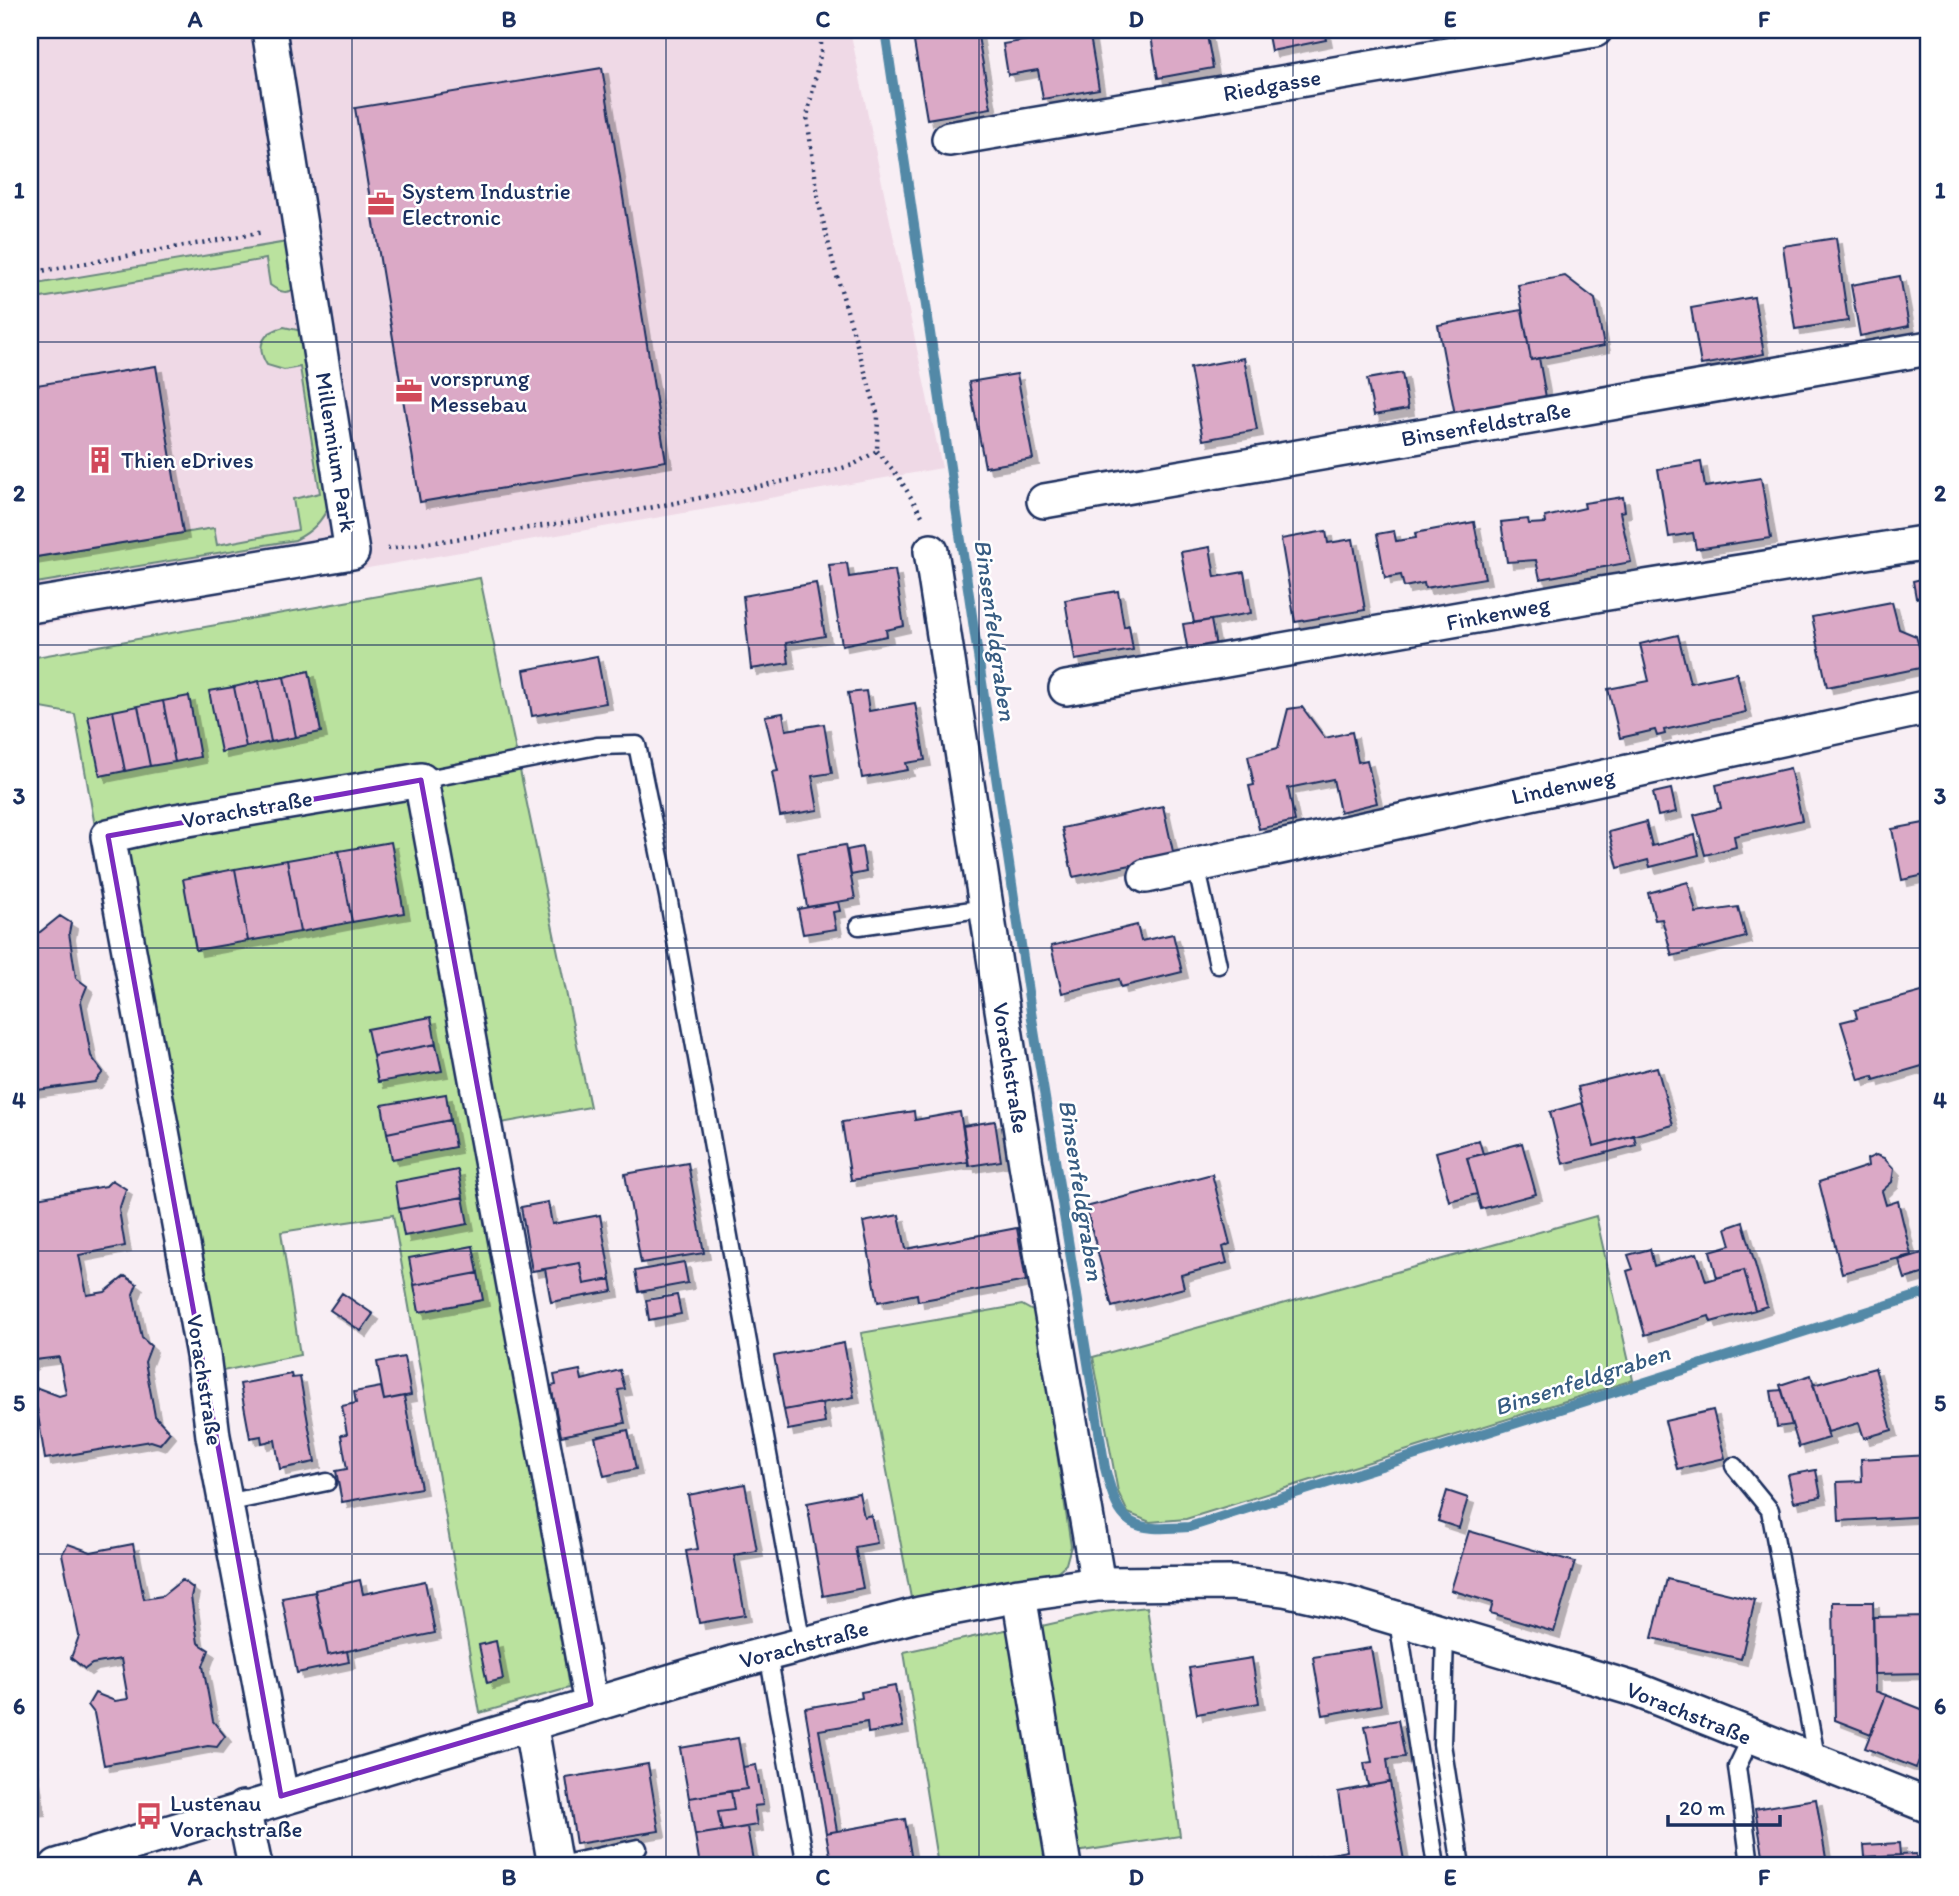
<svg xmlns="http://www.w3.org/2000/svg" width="1959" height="1896" viewBox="0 0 1959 1896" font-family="Itim,sans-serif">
<defs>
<filter id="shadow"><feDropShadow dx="6" dy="6" stdDeviation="0" flood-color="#0004"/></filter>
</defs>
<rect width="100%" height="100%" fill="#f8eef4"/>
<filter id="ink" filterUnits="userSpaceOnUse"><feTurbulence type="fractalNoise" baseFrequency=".0143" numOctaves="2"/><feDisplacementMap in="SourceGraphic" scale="14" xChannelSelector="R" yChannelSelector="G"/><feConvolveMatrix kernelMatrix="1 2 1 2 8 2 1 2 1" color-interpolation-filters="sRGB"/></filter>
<g filter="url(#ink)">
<!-- built -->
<path fill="#efd9e6" d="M30 30H850L942 468 30 627Z"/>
<!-- green -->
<path fill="#bae29e" stroke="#6a887e" stroke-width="2" d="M293 241 299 286C287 295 281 293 270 285L266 259 30 300V285Z
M284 327 302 331 331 502C322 521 313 531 295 540L30 584V558L214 528 217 545 298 530 293 499 320 493 300 367 284 370 267 365C255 346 263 332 284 327Z
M480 578 590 1107 479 1127 569 1688 480 1713 393 1215 281 1232 300 1355 193 1377 75 714 30 706V658Z
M1596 1216 1633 1380 1186 1519 1150 1522 1128 1513 1118 1492 1093 1357Z
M1022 1305 1036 1313 1071 1546 1066 1564 1057 1572 911 1598 861 1333Z
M1147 1607 1180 1836 1076 1852 1037 1627 1104 1612Z
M1010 1629 1049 1866H938L904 1652Z"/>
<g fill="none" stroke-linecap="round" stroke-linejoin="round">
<!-- stream -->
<path stroke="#5389a7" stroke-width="10" d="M885 30 1031 1012 1105 1468C1120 1528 1130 1531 1189 1527L1929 1292"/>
</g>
<!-- building -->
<path fill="#dba9c6" stroke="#1b2f5e" stroke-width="2" filter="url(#shadow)" d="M1089 30 1099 89 1043 99 1038 70 1008 75 1003 44Z
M1150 30H1206L1213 68 1158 78Z
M1267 30H1324L1326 40 1271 51Z
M977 31 991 108 927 119 914 42Z
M602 68 666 461 420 502 355 108Z
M1836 238 1848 321 1795 329 1783 246Z
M1565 276 1595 299 1604 346 1531 360 1518 285Z
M1900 276 1909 326 1860 336 1851 285Z
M1754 297 1764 354 1701 365 1691 308Z
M1522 310 1531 360 1539 358 1547 403 1456 420 1438 325Z
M1244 358 1257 430 1203 440 1190 368Z
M156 366 183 533 30 558V386Z
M1402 373 1408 409 1374 415 1367 379Z
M1017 374 1033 459 985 467 969 382Z
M1701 462 1705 487 1761 478 1771 538 1696 549 1693 533 1669 537 1658 469Z
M1623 497 1625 511 1620 512 1631 562 1540 579 1536 560 1507 562 1501 522 1528 519 1529 524 1546 523 1545 517 1585 508 1584 503Z
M1474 522 1485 578 1425 588 1424 583 1404 587 1401 575 1385 578 1377 534 1394 531 1396 541 1416 538 1415 533Z
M1326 531 1328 543 1353 539 1365 610 1295 622 1281 539Z
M1210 547 1215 577 1244 572 1251 613 1194 623 1181 552Z
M847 563 849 577 895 570 904 626 886 630 887 636 842 645 829 565Z
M1929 577V595L1916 598 1913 581Z
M816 583 825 636 786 643 789 663 751 669 743 596Z
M1118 591 1124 627 1129 625 1133 650 1075 660 1065 600Z
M1892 602 1899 629 1916 636 1925 667 1827 687 1812 617Z
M1211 620 1216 647 1188 652 1183 624Z
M1678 635 1690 683 1737 673 1746 712 1664 730 1665 734 1657 736 1655 730 1620 738 1608 689 1649 681 1640 644Z
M597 656 606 703 532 716 524 670Z
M309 671 321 732 296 737 284 677Z
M284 677 296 737 271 742 259 681Z
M259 681 271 742 246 747 234 687Z
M234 687 246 747 221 752 209 691Z
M866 691 869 711 915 703 925 760 906 763 908 770 862 778 848 693Z
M189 696 200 757 175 762 163 701Z
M163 701 175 762 150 766 138 706Z
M138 706 150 766 125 771 113 711Z
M1302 707 1325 738 1352 732 1358 762 1367 760 1377 803 1340 812 1333 779 1288 788 1295 821 1259 829 1249 786 1254 785 1248 756 1278 748 1288 709Z
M113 711 125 771 100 776 88 716Z
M783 713 786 730 824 724 832 773 812 776 818 810 780 816 772 772 778 771 765 716Z
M1790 768 1802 820 1734 836 1736 847 1705 855 1694 815 1721 808 1716 785Z
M1671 789 1676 812 1658 816 1653 793Z
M1163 806 1174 856 1073 877 1062 828Z
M1646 822 1652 846 1695 835 1699 855 1650 867 1648 860 1618 868 1609 832Z
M1929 822V874L1902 880 1892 829Z
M391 842 404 913 352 922 339 851Z
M845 845 855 899 807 907 798 853Z
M862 847 866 872 851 875 847 850Z
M339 851 352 922 300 932 287 860Z
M287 860 300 932 248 941 235 869Z
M235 869 248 941 196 950 183 879Z
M1688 882 1696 913 1738 907 1746 937 1672 956 1662 919 1655 920 1648 893Z
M838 902 840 911 833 912 836 929 803 934 798 909Z
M60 916 71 923 69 933 76 978 87 986 81 1001 91 1056 103 1072 95 1082 30 1091V934L40 932Z
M1137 925 1141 941 1173 934 1182 972 1121 987 1119 979 1062 993 1051 946Z
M1929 990V1064L1874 1080 1873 1076 1859 1080 1841 1022 1857 1018 1855 1010Z
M431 1017 436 1044 373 1056 367 1029Z
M436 1044 442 1071 378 1082 373 1056Z
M1657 1067 1673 1125 1594 1146 1578 1087Z
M446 1094 450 1120 387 1133 382 1105Z
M1582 1103 1594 1146 1634 1135 1636 1145 1563 1164 1550 1112Z
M914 1111 915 1120 960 1112 968 1162 851 1180 842 1122Z
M450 1120 455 1147 392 1159 387 1133Z
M995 1121 1001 1161 969 1166 963 1126Z
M1479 1140 1483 1154 1467 1158 1477 1194 1449 1201 1436 1152Z
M1522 1143 1536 1194 1481 1209 1467 1158Z
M1876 1155 1884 1158 1894 1169 1892 1182 1882 1191 1886 1205 1898 1201 1911 1255 1842 1273 1819 1182 1868 1166 1867 1159Z
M688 1163 704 1253 641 1263 625 1174Z
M458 1170 463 1197 399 1209 395 1182Z
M1212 1174 1230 1244 1223 1247 1227 1263 1181 1275 1184 1288 1112 1307 1086 1207Z
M112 1180 126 1189 119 1210 125 1246 79 1255 87 1295 105 1292 125 1276 137 1284 133 1294 142 1338 151 1346 145 1362 155 1416 170 1432 160 1444 151 1441 45 1459 37 1409 30 1401 38 1388 59 1396 66 1394 59 1357 35 1360 30 1364V1199L106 1186Z
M463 1197 468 1224 404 1236 399 1209Z
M548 1202 552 1224 600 1215 611 1279 584 1284 580 1263 532 1271 521 1207Z
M899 1215 906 1249 1017 1228 1026 1281 918 1301 917 1294 878 1302 863 1222Z
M1743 1222 1767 1306 1755 1310 1744 1270 1717 1278 1710 1251 1731 1245 1726 1228Z
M473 1246 478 1273 414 1285 409 1258Z
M1650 1249 1654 1266 1697 1253 1706 1281 1744 1270 1755 1310 1711 1322 1709 1316 1645 1335 1627 1271 1633 1269 1628 1255Z
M1929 1251V1272L1905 1279 1899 1260Z
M684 1262 688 1283 639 1292 635 1271Z
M580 1263 584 1284 611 1279 613 1291 551 1302 545 1269Z
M478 1273 483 1300 419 1312 414 1285Z
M342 1293 373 1314 361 1331 330 1310Z
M677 1295 681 1314 649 1320 646 1300Z
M844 1343 854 1397 784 1410 774 1356Z
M404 1357 411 1395 384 1400 377 1362Z
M1875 1368 1892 1430 1864 1438 1859 1423 1828 1432 1813 1385Z
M580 1370 582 1380 620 1370 625 1389 618 1390 625 1423 561 1436 551 1386 556 1385 554 1375Z
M291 1374 292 1378 300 1377 315 1462 280 1469 275 1440 262 1443 261 1436 250 1438 240 1384Z
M1811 1375 1829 1438 1799 1447 1780 1385Z
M381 1387 384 1400 404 1396 421 1488 342 1502 336 1471 347 1469 341 1435 347 1434 342 1406 356 1403 354 1392Z
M1782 1390 1792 1425 1777 1427 1771 1391Z
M822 1403 825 1423 788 1430 784 1410Z
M1713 1410 1725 1458 1677 1469 1665 1421Z
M628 1430 636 1469 604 1476 595 1437Z
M1928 1455 1929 1516 1839 1521 1837 1482 1862 1481 1861 1459Z
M1816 1470 1821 1497 1794 1502 1788 1475Z
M745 1484 757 1551 734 1555 745 1615 699 1623 686 1551 698 1549 688 1495Z
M1447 1491 1468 1498 1459 1528 1438 1521Z
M859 1493 864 1517 871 1515 877 1543 855 1547 863 1588 823 1596 807 1503Z
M1469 1531 1575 1562 1554 1632 1490 1613 1493 1603 1451 1590Z
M68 1544 91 1552 133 1544 144 1599 162 1596 182 1580 193 1588 191 1597 198 1643 209 1650 203 1666 213 1721 225 1736 217 1747 208 1746 104 1765 94 1713 88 1705 95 1693 115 1701 128 1699 121 1659 92 1664 85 1669 71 1658 79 1636 62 1554Z
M1667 1579 1755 1600 1741 1659 1652 1638Z
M360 1580 363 1594 425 1581 435 1633 328 1655 315 1590Z
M315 1592 328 1655 347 1651 349 1662 297 1673 282 1598Z
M1833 1602H1873L1875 1691 1886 1695 1871 1734 1835 1720Z
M1927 1616 1928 1673 1874 1674 1873 1617Z
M496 1641 503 1679 487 1683 479 1645Z
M1371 1648 1381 1705 1323 1715 1313 1657Z
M1252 1658 1259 1703 1197 1714 1189 1668Z
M895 1686 903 1727 868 1733 867 1722 819 1730 837 1831 826 1833 805 1708 862 1698 861 1692Z
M1886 1695 1929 1712V1735L1916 1768 1865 1748Z
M1398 1720 1405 1757 1387 1759 1390 1782 1368 1786 1364 1763 1372 1762 1365 1726Z
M738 1738 747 1789 689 1798 680 1748Z
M30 1750 39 1809 30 1810Z
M648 1764 659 1831 576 1844 566 1778Z
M756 1765 763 1805 754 1806 757 1825 722 1831 718 1812 734 1810 731 1791 747 1789 743 1767Z
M1390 1782 1405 1866 1415 1864 1416 1866H1292L1291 1861 1347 1851 1338 1792Z
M731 1791 734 1810 718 1812 722 1831 695 1835 689 1798Z
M1816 1799 1827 1864 1765 1866 1755 1809Z
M905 1819 912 1861 884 1866H832L826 1833Z
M747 1827 754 1866H700L695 1835Z
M1899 1843 1900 1855 1865 1857 1864 1845Z
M1916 1854V1866H1865V1857Z"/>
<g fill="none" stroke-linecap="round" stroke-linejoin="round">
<defs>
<path id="lane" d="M421 780 597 746 637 745 668 896 802 1644
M1196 865 1218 965
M859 926 986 908
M1734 1466 1770 1510 1817 1762
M226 1503 327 1482
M1398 1621 1436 1866
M1445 1635 1442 1744 1461 1866
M768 1654 806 1866
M1750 1864 1737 1767 1751 1738
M555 1866 638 1848"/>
<path id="street" d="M949 139 1595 30
M1044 501 1929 348
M931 551 1026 1164 1098 1584
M30 606 352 552 269 30
M1066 688 1601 594 1929 542
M1146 876 1929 707
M1019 1595 1064 1866
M530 1722 555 1866
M281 1796 213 1436 203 1355 108 836 170 822 421 780 591 1704
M243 1808 255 1866
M57 1866 732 1663 920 1614 1019 1595 1098 1584 1231 1583 1284 1589 1342 1602 1637 1690 1929 1806"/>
</defs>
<!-- lane casing -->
<use href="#lane" stroke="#1b2f5e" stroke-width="21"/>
<!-- street casing -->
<use href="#street" stroke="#1b2f5e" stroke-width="38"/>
<!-- path -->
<path stroke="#1b2f5e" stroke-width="4.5" stroke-dasharray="2 5" stroke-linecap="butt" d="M30 273 264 232
M877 451 898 476 924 519
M388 549 609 516 820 474 853 465 877 451 878 416 834 266 819 204 807 117 821 51V30"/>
<!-- lane -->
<use href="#lane" stroke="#fff" stroke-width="16"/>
<!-- street -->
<use href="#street" stroke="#fff" stroke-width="33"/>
</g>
</g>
<!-- marked area -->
<path fill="none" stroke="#7b2cbf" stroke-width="5" stroke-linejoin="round" d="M421 780 591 1704 281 1796 108 836Z"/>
<!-- grid -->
<path fill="none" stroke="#1b2f5e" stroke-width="2" stroke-opacity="0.55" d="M352 30V1866M666 30V1866M979 30V1866M1293 30V1866M1607 30V1866M30 342H1929M30 645H1929M30 948H1929M30 1251H1929M30 1554H1929"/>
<!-- icons -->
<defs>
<symbol id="office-bare" viewBox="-9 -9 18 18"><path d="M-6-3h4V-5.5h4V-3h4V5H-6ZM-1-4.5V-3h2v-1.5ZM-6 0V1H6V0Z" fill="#d1495b" stroke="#fff" stroke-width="2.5" paint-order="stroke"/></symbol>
<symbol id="building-bare" viewBox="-9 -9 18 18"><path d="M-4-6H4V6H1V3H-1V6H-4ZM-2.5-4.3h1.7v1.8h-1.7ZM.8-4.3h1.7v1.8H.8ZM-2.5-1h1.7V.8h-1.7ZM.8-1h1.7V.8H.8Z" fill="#d1495b" stroke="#fff" stroke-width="2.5" paint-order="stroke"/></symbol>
<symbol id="bus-bare" viewBox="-9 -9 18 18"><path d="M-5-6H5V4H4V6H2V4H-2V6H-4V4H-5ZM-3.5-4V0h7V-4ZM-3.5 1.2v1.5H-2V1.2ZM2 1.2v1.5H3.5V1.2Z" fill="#d1495b" stroke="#fff" stroke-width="2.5" paint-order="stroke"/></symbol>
</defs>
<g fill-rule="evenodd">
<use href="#office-bare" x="362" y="185" width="38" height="38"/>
<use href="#office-bare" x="390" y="372" width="38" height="38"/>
<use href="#building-bare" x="81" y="441" width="38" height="38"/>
<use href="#bus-bare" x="130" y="1797" width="38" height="38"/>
</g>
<g text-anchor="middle" stroke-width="5" stroke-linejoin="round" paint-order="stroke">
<!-- street labels -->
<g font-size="23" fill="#1b2f5e" stroke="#fff">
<text transform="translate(1272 85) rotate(-10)" y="8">Riedgasse</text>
<text transform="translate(1486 424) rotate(-10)" y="8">Binsenfeldstraße</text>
<text transform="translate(336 452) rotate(81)" y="8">Millennium Park</text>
<text transform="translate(1498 613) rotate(-11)" y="8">Finkenweg</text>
<text transform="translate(1563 786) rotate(-12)" y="8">Lindenweg</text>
<text transform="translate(247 809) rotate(-10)" y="8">Vorachstraße</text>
<text transform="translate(1011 1068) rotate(81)" y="8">Vorachstraße</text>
<text transform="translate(205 1380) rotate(81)" y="8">Vorachstraße</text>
<text transform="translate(804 1644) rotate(-15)" y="8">Vorachstraße</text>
<text transform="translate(1689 1713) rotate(22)" y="8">Vorachstraße</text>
</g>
<!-- poi labels -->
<g font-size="23" fill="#1b2f5e" stroke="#fff" text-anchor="start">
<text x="402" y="199">System Industrie<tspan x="402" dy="26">Electronic</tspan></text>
<text x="430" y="386">vorsprung<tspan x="430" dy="26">Messebau</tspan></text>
<text x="121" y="468">Thien eDrives</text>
<text x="170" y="1811">Lustenau<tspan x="170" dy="26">Vorachstraße</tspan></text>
</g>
<!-- water labels -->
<g font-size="24" font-style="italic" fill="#375c82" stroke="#fff">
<text transform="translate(995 630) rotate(82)" y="8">Binsenfeldgraben</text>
<text transform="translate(1081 1190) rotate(81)" y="8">Binsenfeldgraben</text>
<text transform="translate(1582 1380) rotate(-18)" y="8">Binsenfeldgraben</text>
</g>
</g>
<!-- margin -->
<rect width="1959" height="1896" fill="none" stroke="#fff" stroke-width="77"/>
<!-- scale -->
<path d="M1668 1815v10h112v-10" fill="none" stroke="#1b2f5e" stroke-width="3.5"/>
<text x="1679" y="1815" font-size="21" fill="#1b2f5e" stroke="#ffffff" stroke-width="5" paint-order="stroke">20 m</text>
<rect x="38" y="38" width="1882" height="1819" fill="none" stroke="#1b2f5e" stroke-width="2.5"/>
<g font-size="23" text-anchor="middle" font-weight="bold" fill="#1b2f5e">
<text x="195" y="27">A</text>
<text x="509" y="27">B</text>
<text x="823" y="27">C</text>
<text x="1136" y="27">D</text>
<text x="1450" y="27">E</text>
<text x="1764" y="27">F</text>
<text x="19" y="198">1</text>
<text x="1940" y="198">1</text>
<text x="19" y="501">2</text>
<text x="1940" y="501">2</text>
<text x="19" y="804">3</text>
<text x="1940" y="804">3</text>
<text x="19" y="1108">4</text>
<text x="1940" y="1108">4</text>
<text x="19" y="1411">5</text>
<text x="1940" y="1411">5</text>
<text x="19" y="1714">6</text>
<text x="1940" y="1714">6</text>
<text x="195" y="1885">A</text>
<text x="509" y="1885">B</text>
<text x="823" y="1885">C</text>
<text x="1136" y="1885">D</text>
<text x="1450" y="1885">E</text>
<text x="1764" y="1885">F</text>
</g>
</svg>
